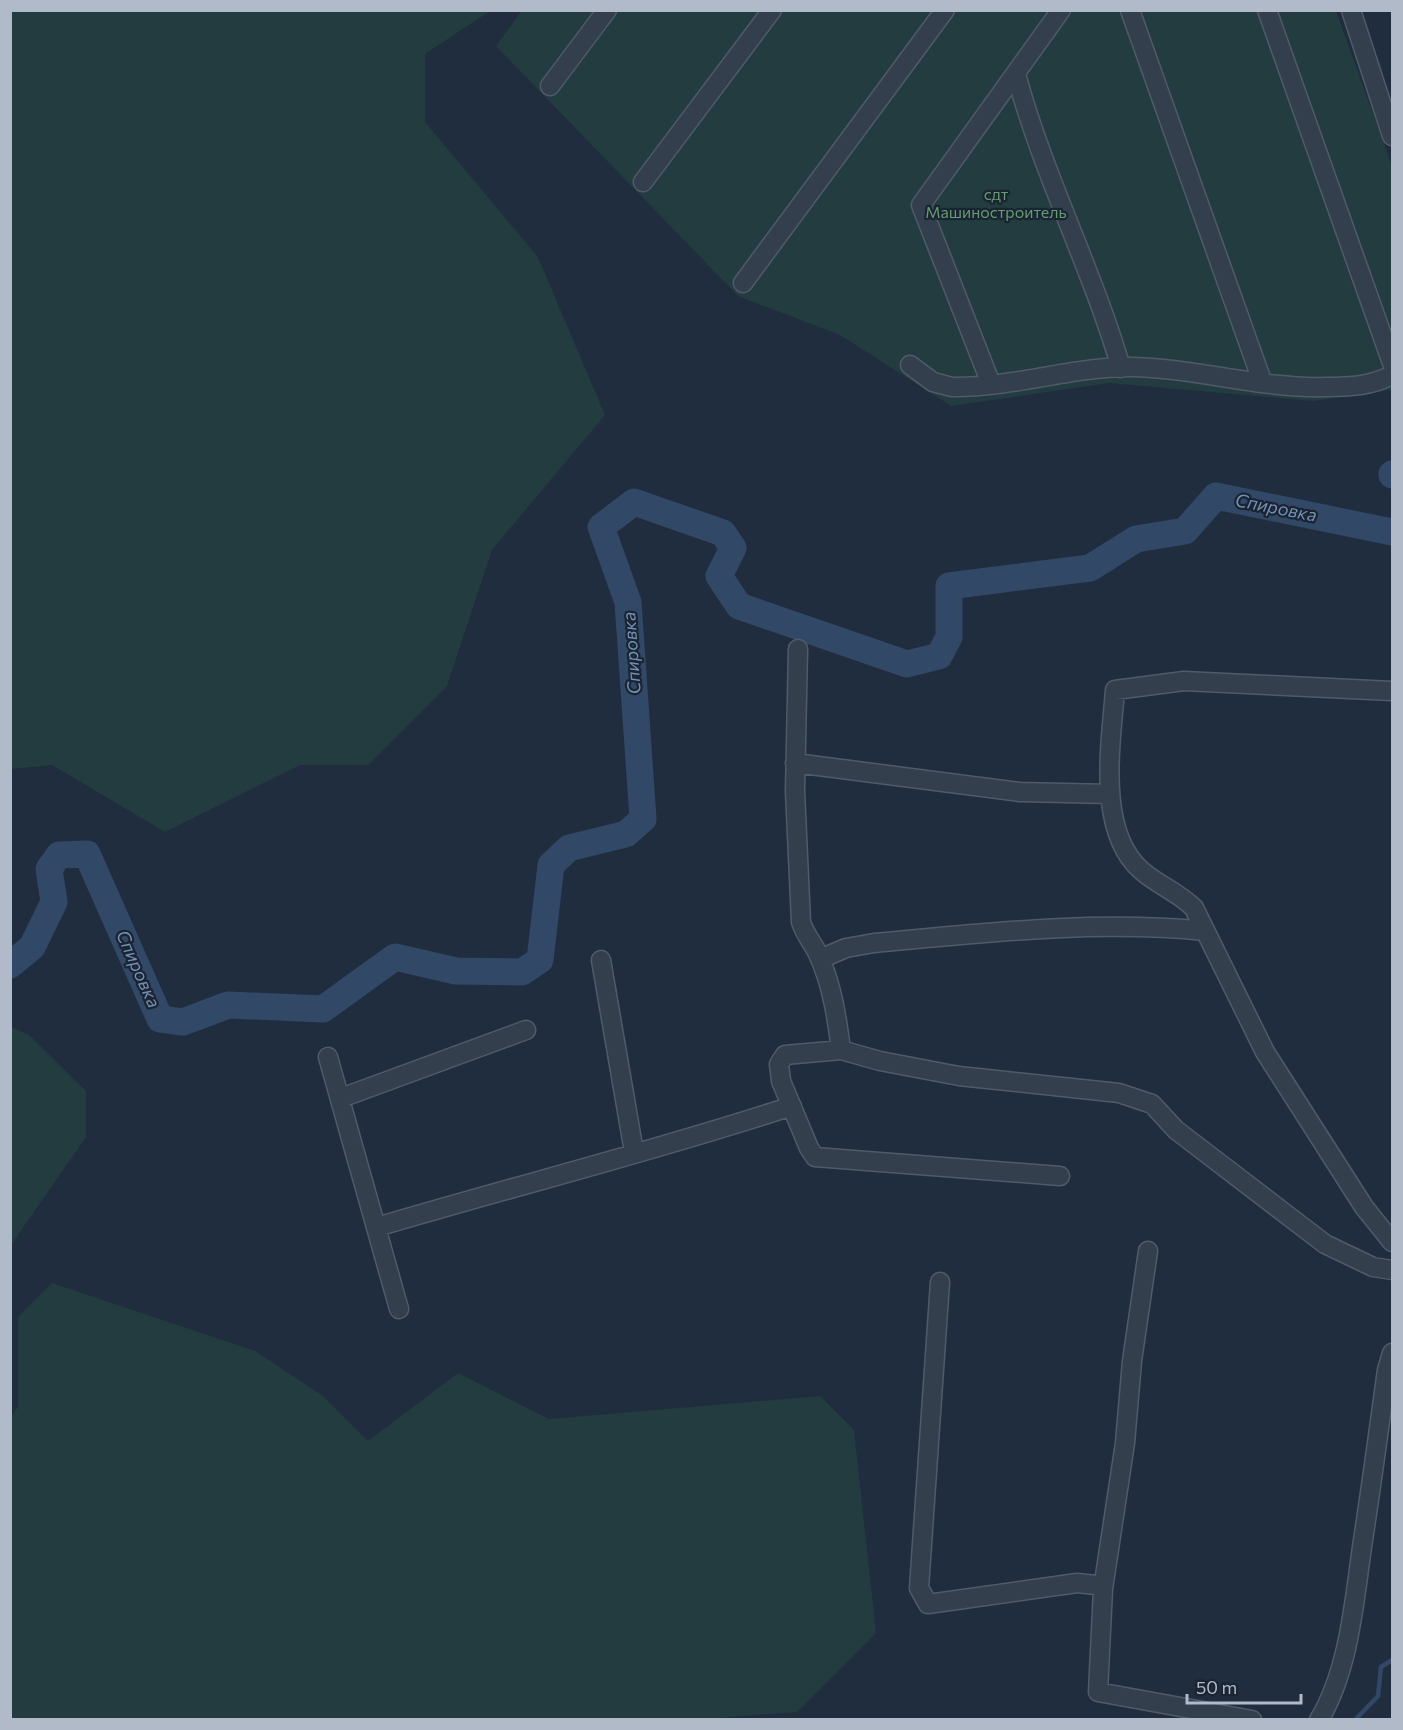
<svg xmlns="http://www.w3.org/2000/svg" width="1403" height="1730" viewBox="0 0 1403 1730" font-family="Commissioner,sans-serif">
<rect width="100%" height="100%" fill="#202d3e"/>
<!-- green -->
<path fill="#223c3f" d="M11 10 490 11 425 54V122L538 257 605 415 492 550 447 686 368 765H300L165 832 52 765 11 769Z
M522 10 1336 11 1392 166V390L1313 401 1109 383 951 406 840 335 738 296 496 46Z
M11 1027 29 1035 86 1091V1137L11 1245Z
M52 1283 255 1351 323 1396 368 1441 458 1373 549 1419 820 1396 854 1430 876 1633 797 1712 688 1720 11 1719 10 1418 18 1407V1317Z"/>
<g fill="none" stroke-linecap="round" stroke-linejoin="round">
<!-- stream -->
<path stroke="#324867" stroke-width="4.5" d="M1355 1720 1378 1696 1381 1667 1392 1660"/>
<!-- river -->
<path stroke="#324867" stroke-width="27" d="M1392 474V475
M10 965 32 947 54 902 49 869 59 855 87 854 160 1019 183 1022 228 1005 323 1009 395 957 456 971 522 972 540 960 551 865 569 848 626 834 643 819 628 602 601 527 634 502 723 533 733 548 719 576 739 606 907 664 939 656 949 637V586L1090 568 1136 539 1185 531 1216 496 1392 532"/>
<defs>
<path id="street" d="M1130 10 1262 381
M1267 10 1392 363
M1351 10 1392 136
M1016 74C1043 175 1092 268 1121 368
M550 86 607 10
M643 182 772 10
M743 283 945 10
M910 365 933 382 952 387C1012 388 1070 367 1130 367 1196 368 1261 389 1326 387 1350 387 1371 386 1392 375
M991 384 921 205 1061 10
M798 649 795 791 801 922C805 935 813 943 818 954 832 984 837 1018 841 1050
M1392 691 1184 681 1115 690C1111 743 1096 832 1142 871 1158 885 1178 892 1194 908L1265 1052 1364 1207 1392 1242
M795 763 1020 792 1110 794
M820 959 846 948 874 943C984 933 1094 920 1205 931
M601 960 634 1152
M328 1057 399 1309
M341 1098 526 1030
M1060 1176 815 1157 809 1148 781 1081 779 1064 785 1055 841 1050 880 1061 959 1076 1119 1093 1152 1104 1176 1130 1325 1244 1373 1267 1392 1270
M377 1227C515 1186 655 1151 792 1106
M1148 1251 1132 1361 1125 1443 1103 1589 1098 1692 1252 1720
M940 1282 919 1588 928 1604 1077 1583 1096 1585 1103 1589
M1319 1720C1349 1670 1354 1603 1362 1547 1371 1488 1379 1429 1387 1370L1392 1353"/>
</defs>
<!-- street casing -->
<use href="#street" stroke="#505a69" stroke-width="21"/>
<!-- street -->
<use href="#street" stroke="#343f4e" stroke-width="18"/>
</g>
<g text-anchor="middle" stroke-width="4.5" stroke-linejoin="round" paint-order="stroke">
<!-- park labels -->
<g font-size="16" fill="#649d71" stroke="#1a2433">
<text x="996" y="200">сдт<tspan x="996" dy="18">Машиностроитель</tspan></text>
</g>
<!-- water labels -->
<g font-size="18" font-style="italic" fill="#7490b4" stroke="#1a2433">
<text transform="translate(1276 508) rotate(11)" y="6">Спировка</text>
<text transform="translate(632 653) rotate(-94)" y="6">Спировка</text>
<text transform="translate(138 969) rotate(66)" y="6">Спировка</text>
</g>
</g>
<!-- border -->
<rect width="1403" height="1730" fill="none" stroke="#b0bac9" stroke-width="24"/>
<!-- scale -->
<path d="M1187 1694v9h114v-9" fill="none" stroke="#b0bac9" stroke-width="3"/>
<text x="1196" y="1694" font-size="18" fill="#b0bac9" stroke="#1a2433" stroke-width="4.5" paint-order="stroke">50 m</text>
</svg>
